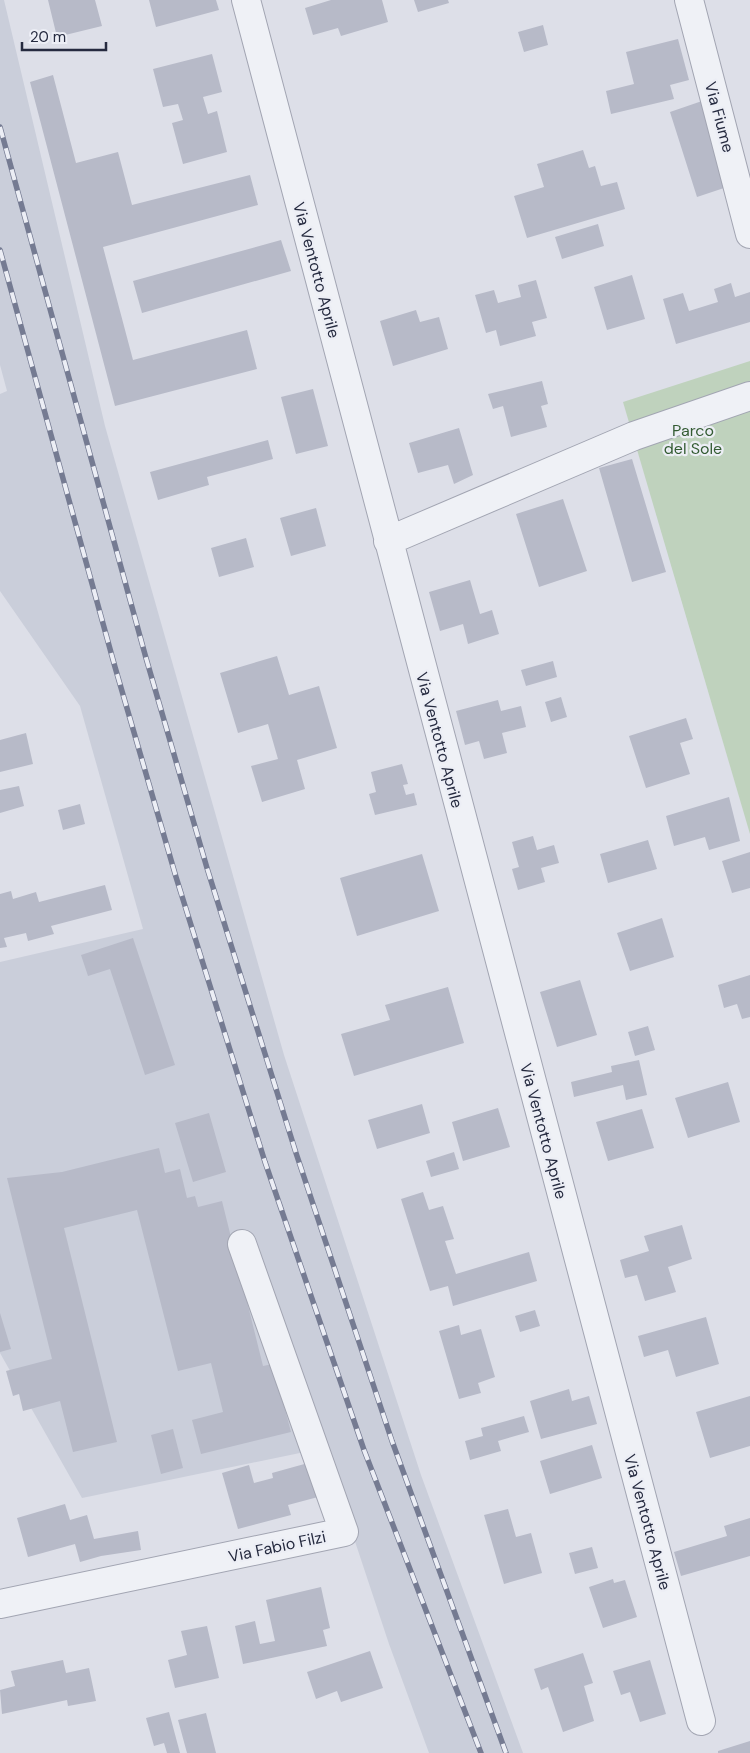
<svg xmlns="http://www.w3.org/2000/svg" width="750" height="1753" viewBox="0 0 750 1753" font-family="'DM Sans',sans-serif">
<rect width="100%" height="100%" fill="#dddfe8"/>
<!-- built -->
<path fill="#caceda" d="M0 0H4L105 426 284 1055 421 1475 523 1753H429L389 1644 324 1448 82 1498 0 1353V962L143 929 80 706 0 591V394L7 391 0 365Z"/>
<!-- green -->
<path fill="#bfd2bd" d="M750 361V834L623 402Z"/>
<!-- building -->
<path fill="#b7bac8" d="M48 0H95L102 26 57 37Z
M149 0H216L219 10 156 27Z
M331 0H382L388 22 341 36 338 28 313 35 305 8Z
M414 0H448L449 3 418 12Z
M543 25 548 45 524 52 518 32Z
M678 39 689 80 670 85 674 99 611 114 606 91 634 84 626 52Z
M212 54 222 92 203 97 208 114 217 111 227 152 183 164 172 123 183 120 178 104 163 107 153 69Z
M53 75 76 163 118 152 132 205 250 175 258 205 103 247 133 360 247 330 257 369 115 406 30 82Z
M702 101 724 188 697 197 670 112Z
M583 150 589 168 595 166 601 186 617 182 625 209 527 238 514 196 544 187 537 164Z
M598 224 604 246 562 259 555 237Z
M281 240 291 271 142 313 133 281Z
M632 275 645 319 607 330 594 287Z
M536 280 547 318 532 322 536 336 500 346 496 330 486 333 475 295 494 290 498 303 521 297 518 285Z
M731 283 735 297 750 292V322L676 344 663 299 683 293 689 311 718 302 714 289Z
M416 310 420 322 439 317 448 349 393 366 380 321Z
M542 381 548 404 541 406 547 427 511 437 503 406 493 409 488 394Z
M313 389 328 446 296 454 281 397Z
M459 428 473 475 454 484 448 465 418 473 409 443Z
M268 440 273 459 207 477 209 485 158 500 150 472Z
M632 459 666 572 632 582 599 468Z
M563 499 587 571 539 587 516 514Z
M316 508 326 546 291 556 280 518Z
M246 538 254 567 219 577 211 548Z
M470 580 480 614 492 610 499 634 468 644 463 624 440 631 429 592Z
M277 656 289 695 319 686 337 748 297 760 305 789 262 802 251 766 278 759 268 724 238 733 220 673Z
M553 661 557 677 526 686 521 670Z
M561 697 567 717 551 722 545 702Z
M498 700 501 711 521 706 526 727 502 733 507 753 484 759 479 741 465 745 456 711Z
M686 718 693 739 680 743 690 774 646 788 629 736Z
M26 733 33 764 0 772V740Z
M402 764 408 784 403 785 406 795 414 793 417 805 375 815 369 794 376 792 371 772Z
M19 786 24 806 0 813V790Z
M729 797 740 841 709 850 705 837 674 846 666 816Z
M80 804 85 824 63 830 58 810Z
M533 836 537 850 554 845 559 863 541 868 545 882 518 890 512 869 519 867 512 842Z
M648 840 657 869 608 883 600 854Z
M750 852V888L732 893 722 861Z
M422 854 439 911 357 936 340 878Z
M105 885 112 910 51 926 54 934 28 941 26 933 4 938 7 947 0 948V894L11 891 13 899 36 892 39 902Z
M662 918 674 957 630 971 617 933Z
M133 938 175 1065 145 1075 110 969 88 976 81 955Z
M750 975V1017L742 1019 737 1004 724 1008 718 985Z
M580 980 597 1035 557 1047 540 992Z
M448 987 464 1043 354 1076 341 1034 390 1020 385 1005Z
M648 1026 655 1050 635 1056 628 1032Z
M639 1060 647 1095 626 1100 623 1085 574 1097 571 1082 612 1072 611 1066Z
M728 1082 740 1122 688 1138 675 1098Z
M422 1104 430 1133 377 1149 368 1120Z
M498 1108 510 1147 463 1161 452 1122Z
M642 1109 654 1148 608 1161 596 1122Z
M209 1113 226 1172 193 1182 175 1123Z
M159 1148 165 1173 180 1169 187 1198 195 1196 198 1207 222 1201 263 1366 273 1364 291 1432 201 1454 192 1420 223 1412 211 1363 178 1371 137 1210 64 1228 117 1442 73 1452 60 1401 23 1411 19 1394 13 1396 6 1371 52 1359 7 1178 62 1172Z
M454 1152 459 1169 431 1177 426 1161Z
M423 1192 429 1210 443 1206 454 1239 445 1241 456 1274 529 1252 537 1281 453 1306 448 1286 430 1291 401 1199Z
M682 1225 692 1259 668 1267 676 1292 645 1301 637 1275 625 1278 620 1260 649 1251 644 1236Z
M535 1310 540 1326 520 1332 515 1316Z
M0 1313 11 1349 0 1352Z
M706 1317 719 1364 676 1377 668 1350 644 1357 638 1336Z
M459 1325 461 1335 481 1329 495 1377 478 1383 481 1393 459 1399 439 1331Z
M569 1389 572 1401 589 1396 597 1424 541 1439 530 1401Z
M750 1396V1446L710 1458 696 1412Z
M524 1416 529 1432 498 1441 501 1451 470 1460 465 1441 483 1436 481 1428Z
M173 1429 183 1468 161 1474 151 1435Z
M592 1445 602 1478 550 1494 540 1461Z
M308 1463 318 1497 288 1505 291 1515 238 1529 222 1473 249 1465 254 1483 273 1478 272 1473Z
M65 1504 70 1520 87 1515 94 1539 138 1531 141 1550 101 1556 80 1562 75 1544 28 1557 17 1518Z
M508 1509 516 1537 531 1533 542 1573 504 1584 484 1515Z
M750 1518V1556L681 1576 674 1552 727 1536 724 1526Z
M592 1547 598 1568 575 1574 569 1553Z
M613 1579 614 1583 625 1580 637 1617 603 1628 589 1587Z
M321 1587 330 1628 323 1630 327 1646 243 1664 235 1626 255 1621 260 1644 275 1641 266 1600Z
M207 1626 219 1678 175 1688 168 1660 187 1655 181 1631Z
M370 1651 383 1688 341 1702 337 1691 316 1699 307 1672Z
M583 1653 593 1683 584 1686 594 1721 563 1732 548 1687 541 1690 534 1669Z
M63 1660 66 1673 89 1668 96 1701 68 1706 67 1700 2 1714 0 1690 15 1686 11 1671Z
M650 1660 666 1714 640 1722 630 1692 621 1695 613 1671Z
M169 1712 180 1753H167L164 1743 154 1746 146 1718Z
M206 1713 216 1753H187L178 1720Z
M750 1741V1753H718V1751Z"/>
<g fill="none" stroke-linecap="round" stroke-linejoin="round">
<defs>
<path id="street" d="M246 0 701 1721
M689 0 750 234
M388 541 634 436 750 396
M0 1604 344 1532 242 1244"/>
</defs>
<!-- street casing -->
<use href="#street" stroke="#a2a5b2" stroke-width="30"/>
<!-- street -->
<use href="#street" stroke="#eff1f6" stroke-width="28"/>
<defs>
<path id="rail" d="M0 127 146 658 207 868 296 1153 392 1441 506 1753
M0 250 115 667 176 877 265 1162 364 1450 481 1753"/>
</defs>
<!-- rail casing -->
<use href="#rail" stroke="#757b92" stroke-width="5.5"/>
<!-- rail -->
<use href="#rail" stroke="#eceef5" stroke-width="4" stroke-dasharray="11" stroke-linecap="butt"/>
</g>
<g text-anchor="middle" stroke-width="4.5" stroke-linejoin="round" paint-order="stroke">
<!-- street labels -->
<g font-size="16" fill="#252a3f" stroke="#eceef5">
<text transform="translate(720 117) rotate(75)" y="6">Via Fiume</text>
<text transform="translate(317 270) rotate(75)" y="6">Via Ventotto Aprile</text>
<text transform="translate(440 740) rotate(75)" y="6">Via Ventotto Aprile</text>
<text transform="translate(544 1131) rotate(75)" y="6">Via Ventotto Aprile</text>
<text transform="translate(648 1522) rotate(75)" y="6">Via Ventotto Aprile</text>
<text transform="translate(277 1546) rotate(-12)" y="6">Via Fabio Filzi</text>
</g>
<!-- park labels -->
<g font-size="16" fill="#335b32" stroke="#eceef5">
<text x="693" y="436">Parco<tspan x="693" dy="18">del Sole</tspan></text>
</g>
</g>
<!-- scale -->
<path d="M22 42v8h84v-8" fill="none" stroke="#252a3f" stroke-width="2.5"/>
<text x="30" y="42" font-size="15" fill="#252a3f" stroke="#eceef5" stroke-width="4" paint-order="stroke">20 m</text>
</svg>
